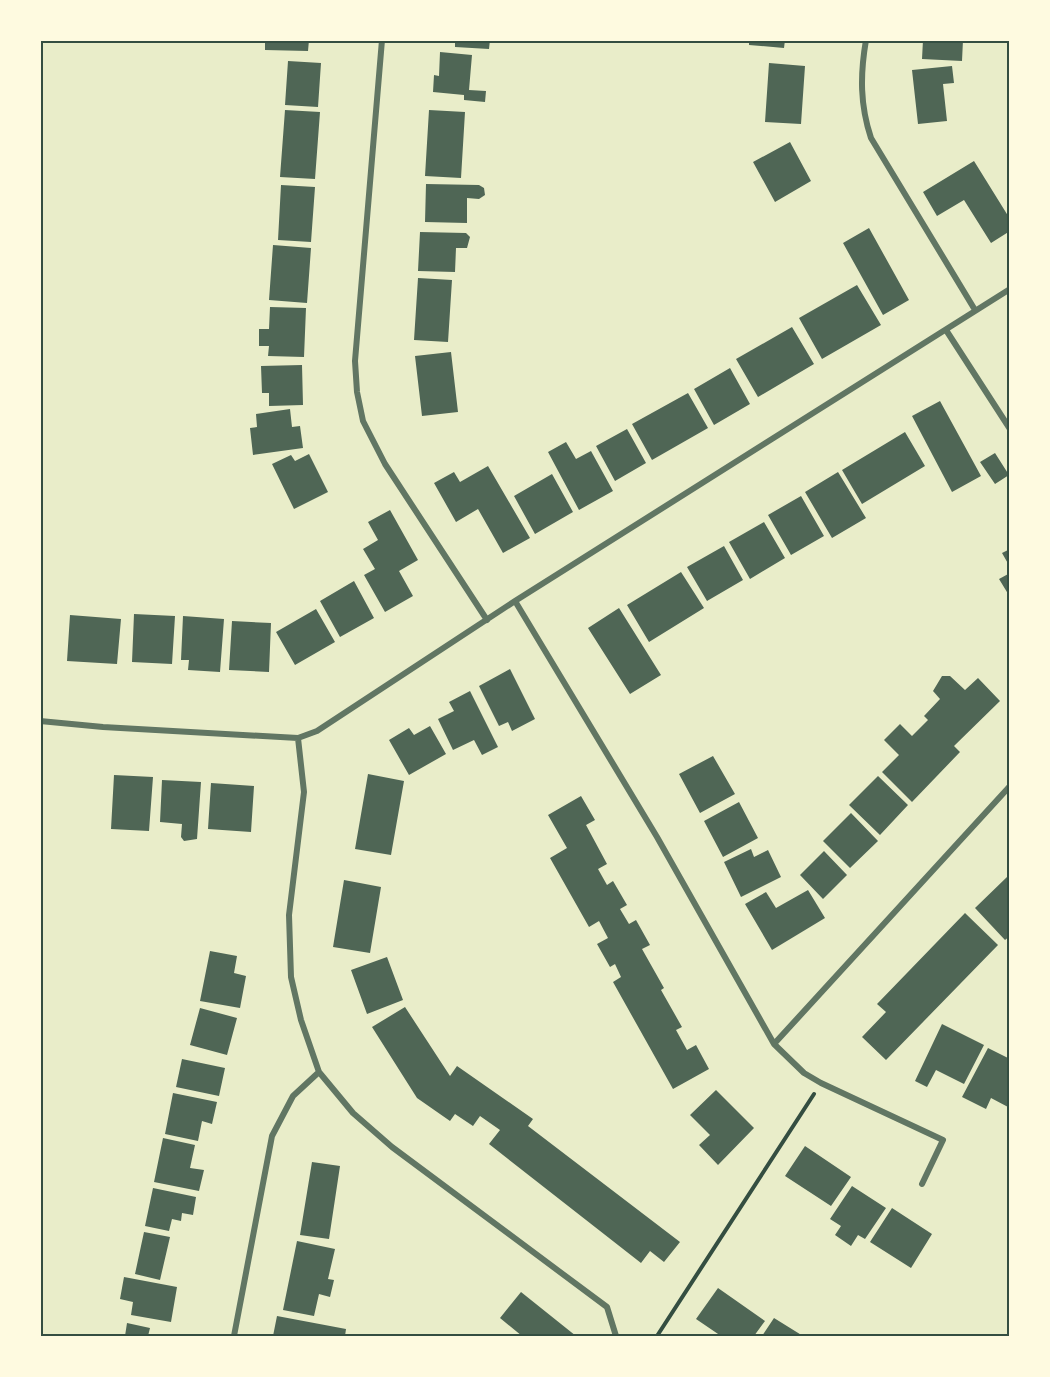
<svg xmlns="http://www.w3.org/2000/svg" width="1050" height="1377" viewBox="0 0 1050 1377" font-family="Jost,sans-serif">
<rect width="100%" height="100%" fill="#e9edc9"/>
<!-- building -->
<path fill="#4f6655" d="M265 40H309L308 51 265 50Z
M455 40H490L489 49 455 47Z
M749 40H785L784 48 749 45Z
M923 40H963L962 61 922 59Z
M440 52 472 55 469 90 486 91 485 102 464 100V95L433 92 434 75 439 76Z
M288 61 321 63 318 107 285 105Z
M769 63 805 66 801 124 765 122Z
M952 66 954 83 943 84 947 121 918 124 912 70Z
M285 110 320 112 315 179 280 177Z
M429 110 465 112 461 178 425 176Z
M790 142 811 181 775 202 753 162Z
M974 161 1010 219V231L991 243 964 200 937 216 923 192Z
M426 184 479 185 484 188 485 195 479 199 467 198V223L425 222Z
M281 185 315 187 311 242 278 240Z
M869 228 909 300 883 315 843 243Z
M420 232 466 233 470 237 467 248H456L455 272 418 271Z
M273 245 311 248 307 303 269 300Z
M418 278 452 280 448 342 414 340Z
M857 285 881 325 822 359 799 318Z
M270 307 306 308 304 357 268 356 269 346H259V329H269Z
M792 327 814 364 758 397 736 359Z
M451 352 458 412 422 416 415 356Z
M302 365 303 405 269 406V393H262L261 366Z
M730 368 750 404 714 425 694 389Z
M688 393 708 428 652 460 632 424Z
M940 401 981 476 952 492 912 416Z
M290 409 292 427 300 426 303 448 253 455 250 428 257 427 256 414Z
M627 429 646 463 615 481 596 446Z
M905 432 925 466 862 504 842 470Z
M566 442 576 459 591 451 613 491 579 510 548 452Z
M995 453 1009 475 995 484 980 462Z
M309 454 328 492 294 509 272 464 291 455 295 461Z
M488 466 530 538 503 553 478 509 456 522 434 483 454 472 460 482Z
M838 472 866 518 832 538 805 492Z
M552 474 573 512 535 534 514 496Z
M801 496 824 536 791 555 768 515Z
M390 510 418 560 399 571 413 596 385 612 364 575 375 569 363 549 378 540 368 522Z
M764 522 785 558 750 579 729 542Z
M724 546 743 580 707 601 687 567Z
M1010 549V567L1002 553Z
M681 572 704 608 649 642 627 605Z
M1010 573V597L999 579Z
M354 581 374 618 340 637 320 601Z
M619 608 661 675 630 694 588 628Z
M316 609 335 642 295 665 276 632Z
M134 614 175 616 172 664 132 662Z
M70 615 121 619 117 664 67 661Z
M183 616 224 619 220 672 188 670 189 660H181Z
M232 621 271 623 269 672 229 670Z
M510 669 535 719 512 731 508 722 499 726 479 686Z
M942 676H950L965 690 978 678 1000 701 954 746 960 752 912 802 882 772 899 755 884 740 900 724 912 736 928 720 924 716 940 699 933 691Z
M470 691 498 747 482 755 474 740 453 750 438 719 454 711 449 702Z
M430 726 446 754 409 775 389 740 409 728 414 735Z
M713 756 735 794 700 813 679 774Z
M368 774 404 781 391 855 355 849Z
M114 775 153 777 149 831 111 829Z
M878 776 908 805 880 835 849 805Z
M162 780 201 782 197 839 184 841 181 837 182 824 160 822Z
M211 783 254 786 251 832 208 829Z
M581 796 595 820 586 825 607 864 598 869 607 885 613 881 627 905 620 909 629 924 636 920 650 945 642 949 664 988 661 990 682 1027 676 1030 687 1050 696 1045 709 1069 673 1089 613 982 621 977 615 964 610 967 597 944 608 938 599 921 589 927 550 858 567 848 548 815Z
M739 802 758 838 723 857 704 821Z
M851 813 878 841 850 868 823 841Z
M751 849 754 857 768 850 781 877 741 897 724 862Z
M824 851 847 875 823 899 800 875Z
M1007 877 1010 936 1005 940 975 908Z
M344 880 381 887 370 953 333 947Z
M808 890 825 918 772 950 745 904 766 892 776 908Z
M965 913 998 945 886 1060 862 1037 886 1012 877 1004Z
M210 951 237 956 234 973 246 976 240 1008 200 1001Z
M387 957 403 1000 367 1014 351 970Z
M405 1007 450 1076 457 1066 533 1119 528 1126 680 1242 664 1262 650 1251 641 1263 489 1144 500 1130 480 1116 473 1126 455 1114 450 1121 417 1098 372 1027Z
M200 1008 237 1018 227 1055 190 1045Z
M942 1024 984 1045 964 1084 936 1070 927 1087 915 1081Z
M988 1048 1010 1059 1008 1107 991 1098 986 1109 962 1097Z
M182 1059 225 1068 219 1096 176 1087Z
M716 1090 754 1128 718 1165 699 1145 710 1135 690 1115Z
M173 1093 217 1102 212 1124 202 1121 198 1141 165 1134Z
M163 1138 195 1145 190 1168 204 1170 199 1191 154 1182Z
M805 1146 851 1177 831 1206 785 1176Z
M312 1162 340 1166 329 1239 300 1235Z
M852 1186 886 1208 865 1239 858 1235 851 1246 835 1235 841 1226 830 1219Z
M153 1188 196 1197 193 1215 182 1213 181 1221 172 1219 169 1231 145 1226Z
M892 1208 932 1234 911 1268 870 1242Z
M144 1232 170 1237 160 1280 135 1274Z
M297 1241 335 1249 328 1279 334 1280 330 1297 319 1294 314 1316 283 1310Z
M124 1277 177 1287 171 1322 131 1315 133 1302 120 1299Z
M718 1288 765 1321 754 1336H721L696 1319Z
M521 1292 576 1336H522L500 1318Z
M277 1316 346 1329 345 1336H273Z
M774 1318 803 1336H762Z
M127 1323 150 1328 148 1336H125Z"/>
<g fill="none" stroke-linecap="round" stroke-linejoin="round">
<!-- path -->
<path stroke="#344e41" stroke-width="4" d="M657 1336 814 1094"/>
<!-- minor -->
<path stroke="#617663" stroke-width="6" d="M382 40 355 361 357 392 363 421 385 464 487 620
M866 40C860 75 860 105 871 138L975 310
M946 330 1010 429
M515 601 657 837 774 1044 804 1073 821 1083 943 1140 922 1184
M40 721 103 727 298 738 317 731 515 601 1010 289
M298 738 304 792 289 915 291 977 301 1020 319 1072 353 1113 392 1147 607 1307 616 1336
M774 1044 1010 786
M234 1336 272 1136 293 1096 319 1072"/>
</g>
<!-- border -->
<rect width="1050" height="1377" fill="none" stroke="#fefae0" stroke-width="84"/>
<rect x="42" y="42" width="966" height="1293" fill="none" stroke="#344e41" stroke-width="2"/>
</svg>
